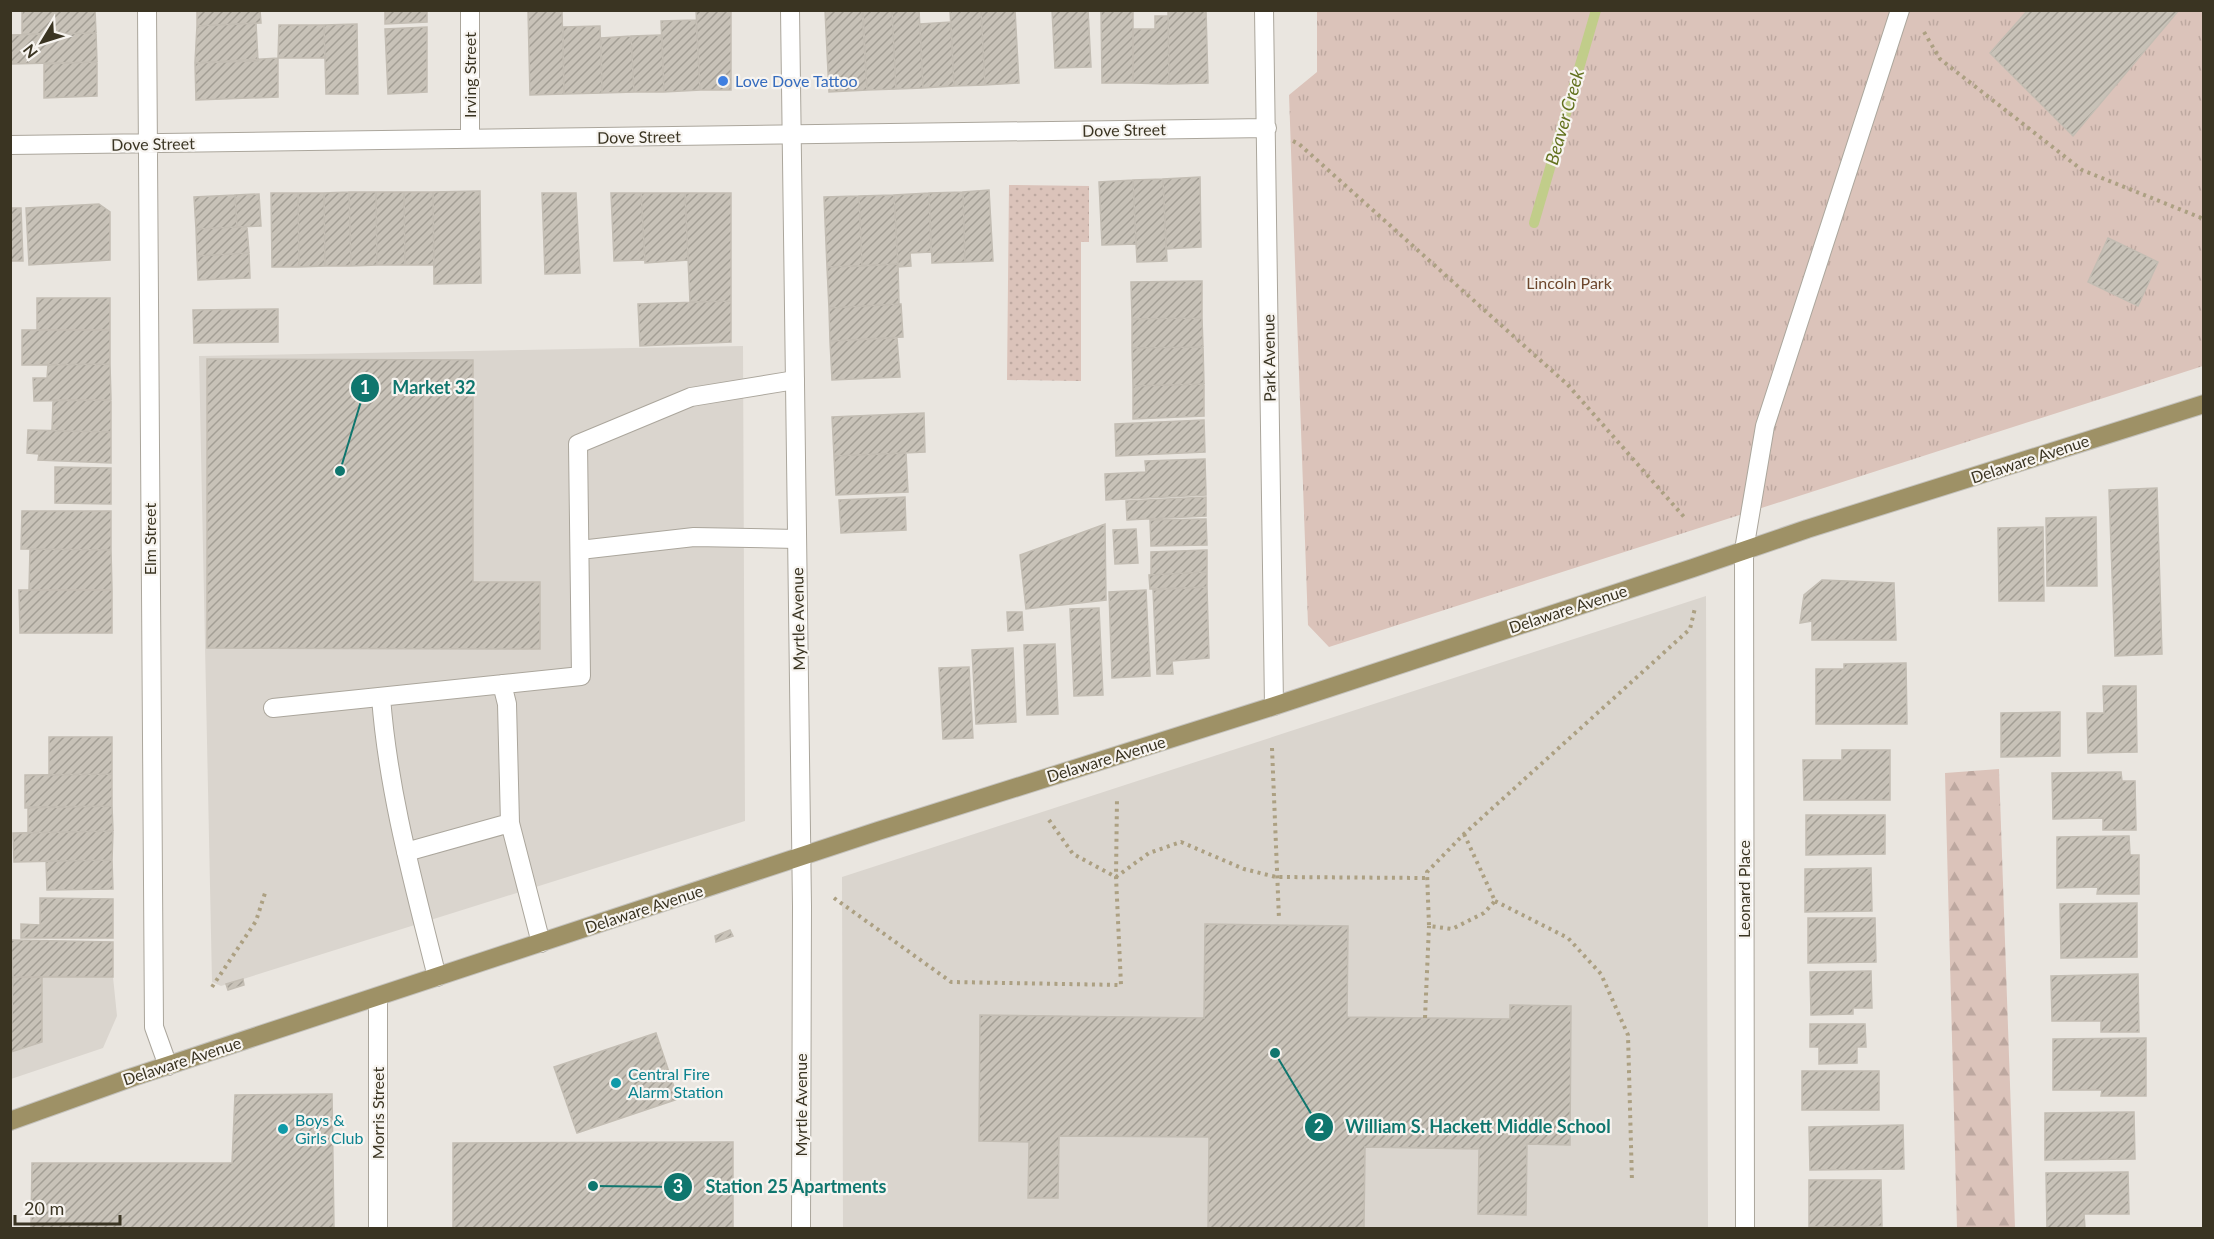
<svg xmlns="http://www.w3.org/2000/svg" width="2214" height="1239" viewBox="0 0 2214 1239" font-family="Lato,sans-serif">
<defs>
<pattern id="grass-dots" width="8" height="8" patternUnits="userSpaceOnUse" patternTransform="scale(1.5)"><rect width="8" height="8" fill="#dbc3ba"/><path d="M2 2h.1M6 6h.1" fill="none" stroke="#bda8a0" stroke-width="1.8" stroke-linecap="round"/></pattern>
<pattern id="forest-firs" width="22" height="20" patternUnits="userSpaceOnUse" patternTransform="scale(1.5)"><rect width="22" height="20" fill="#dbc3ba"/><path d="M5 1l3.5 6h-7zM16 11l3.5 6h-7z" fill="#bda8a0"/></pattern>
<pattern id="park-tufts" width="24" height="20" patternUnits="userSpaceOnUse" patternTransform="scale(1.5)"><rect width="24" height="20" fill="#dbc3ba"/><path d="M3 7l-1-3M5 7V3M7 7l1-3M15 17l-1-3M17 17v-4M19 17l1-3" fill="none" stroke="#bda8a0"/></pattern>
<pattern id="building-hatch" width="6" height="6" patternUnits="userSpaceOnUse" patternTransform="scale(1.5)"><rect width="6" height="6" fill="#c8c2b8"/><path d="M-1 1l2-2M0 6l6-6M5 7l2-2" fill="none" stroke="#a39e95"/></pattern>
</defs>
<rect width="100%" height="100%" fill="#eae6e0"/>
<!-- built -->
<path fill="#dad5ce" d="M743 346 745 821 221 986 212 982 199 356Z
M1706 596 1708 1228H843L842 877Z
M10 940 13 977H113L117 1016 103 1048 11 1079Z"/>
<!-- grass -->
<path fill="url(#grass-dots)" d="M1009 185 1089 186V242H1081V381L1007 380Z"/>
<!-- forest -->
<path fill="url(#forest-firs)" d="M1999 769 2015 1228H1957L1945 773Z"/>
<!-- park -->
<path fill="url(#park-tufts)" d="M1317 11H2203V366L1329 647 1308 625 1289 95 1317 72Z"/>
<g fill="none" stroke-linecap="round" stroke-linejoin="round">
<!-- stream -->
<path stroke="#c1cd8a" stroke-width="10" d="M1534 223 1596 10"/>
</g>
<!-- building -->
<path fill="url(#building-hatch)" stroke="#c3bdb3" stroke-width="1.5" d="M22 10H95L96 33 22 34Z
M197 10H260L261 23 197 26Z
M385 10H427V22L385 24Z
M528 10H562L564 94 530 95Z
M696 10H731V90H700Z
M825 10H862L867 90 829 92Z
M863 10H892L896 89 867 90Z
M919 10 923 88 896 89 892 11Z
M950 10H981L985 85 954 86Z
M981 10H1015L1019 83 985 85Z
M1052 10H1088L1091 67 1055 68Z
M1101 10H1133V83H1102Z
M1168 10 1206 11 1208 83 1169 84Z
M2028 10H2179L2073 136 1990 53Z
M1155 16H1168L1169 84 1133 83V29H1155Z
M696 20 700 90 664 92 661 21Z
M951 22 954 86 923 88 920 24Z
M256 23 258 61 195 63 197 26Z
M357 24 358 94H326L324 25Z
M279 25H324L325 58H278Z
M600 26 602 93 564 94 563 27Z
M427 27V92L388 94 385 29Z
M96 33 97 62 10 64V35Z
M662 35 664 92H634L631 36Z
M631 36 634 92 602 93 601 38Z
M278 58V97L196 100 195 63Z
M97 62V96L44 98V64Z
M1200 177 1201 247 1166 249 1163 179Z
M1163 179 1167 261 1137 262 1133 180Z
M1133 180 1136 244 1102 245 1099 182Z
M989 190 993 261 965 262 963 192Z
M480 191 481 283 434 284 433 192Z
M349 192 351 266H325L324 193Z
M349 192H376L377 265 351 266Z
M376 192H404L405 265H377Z
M404 192H433L434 265H405Z
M963 192 965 262 932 263 929 193Z
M271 193H298L299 267H272Z
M298 193H324L325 266 299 267Z
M542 193H576L580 273 545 274Z
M611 193H641L645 260 614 261Z
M641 193H685L688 260 645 263Z
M685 193H731V301L690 302Z
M929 193 931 252 910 253 911 266 898 267 894 195Z
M259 194 261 226 237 227 235 195Z
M235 195 237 227 196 229 194 197Z
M894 195 898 264 862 266 859 196Z
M859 196 862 266 827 267 824 197Z
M99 204 110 212V260L29 265 26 208Z
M10 208H21L23 261H10Z
M237 227H247L249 253 197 256 196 229Z
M2108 238 2158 262 2138 306 2088 282Z
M249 253 250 278 198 280 197 256Z
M898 264 899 304 829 308 827 267Z
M1202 281V318L1132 319 1131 282Z
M37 298H110V330H37Z
M731 301V342L640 346 638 304Z
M899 304H901L903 337 830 341 829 308Z
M278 309V342L194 343 193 310Z
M1202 318 1203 347 1132 348V319Z
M22 330H110V364L22 365Z
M897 338 900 377 832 380 830 341Z
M1203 347 1204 384 1133 386 1132 348Z
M207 359 473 360V582H540V649L207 648Z
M110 364 111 400 34 401 33 378H47L48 365Z
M1204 384V416L1133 419V386Z
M53 400H111V432L52 431Z
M924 413 925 452 834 456 832 417Z
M1204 420 1205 452 1116 456 1115 424Z
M28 430 111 432V463L38 460 39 454 27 453Z
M906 453 908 492 836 495 834 456Z
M1205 459 1206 495 1106 500 1105 474 1146 472 1145 461Z
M55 467 111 468V504L55 503Z
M2157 488 2162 654 2115 656 2109 490Z
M905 497 906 530 841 533 839 500Z
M1206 497V516L1127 520 1126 501Z
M22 511H111V550L21 549Z
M2096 517 2097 586H2047L2046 518Z
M1206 519 1207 545 1151 546 1150 520Z
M1105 524 1106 600 1026 609 1020 555Z
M2043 527 2044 601H1999L1998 528Z
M1136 529 1138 563 1115 564 1113 530Z
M30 549 111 550 112 590H29Z
M1207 550V572L1151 575V552Z
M1207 572V587L1150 589 1149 575Z
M1822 580 1894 583 1896 640H1812V621L1800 623 1804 595Z
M1207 587 1209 658 1172 661 1173 674H1157L1153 590Z
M19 590H112V633H20Z
M1146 590 1150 676 1112 678 1109 592Z
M1099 608 1103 695 1074 696 1070 609Z
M1007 612H1022L1023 630 1008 631Z
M1055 644 1058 714 1027 715 1024 645Z
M1013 648 1016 722 976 724 972 650Z
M1906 663 1907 724H1816V669H1844V664Z
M969 667 973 738 943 739 939 668Z
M2103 686H2136L2137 752 2088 753 2087 713H2104Z
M2060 712V756L2001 757V713Z
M49 737H112V774L49 775Z
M1842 750H1890V800H1804L1803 760H1842Z
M2121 772 2122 781H2135L2136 830H2103V818L2053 819 2052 773Z
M112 774V806L25 808V775Z
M112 806 113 831 28 833V807Z
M1806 815H1885V854L1806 855Z
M113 831 112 860 14 862 13 833Z
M2129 836 2130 855H2139V894H2097L2098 887 2057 888V837Z
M112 860 113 889 47 890 46 861Z
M1871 868 1872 911 1805 912V869Z
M40 898 113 899V938H21V924L40 925Z
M2137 903V957L2061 958 2060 904Z
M1808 918H1875L1876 962 1808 963Z
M1205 924 1348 926 1347 1017 1510 1019V1005L1571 1006 1570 1145 1527 1144 1526 1215 1478 1214 1479 1149 1365 1147 1364 1228H1208L1209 1137 1059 1136 1058 1198H1028L1029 1142 979 1141 980 1015 1204 1018Z
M730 930 733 936 716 942 715 936Z
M10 940 13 977 10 1052Z
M11 940 113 942V977H13Z
M1871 971 1872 1008H1853V1014L1811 1015 1810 972Z
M2138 974 2139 1032H2101V1021H2052L2051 976Z
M13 977H42V1042L11 1052Z
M243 979 244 985 228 990 226 984Z
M1810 1024H1865L1866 1047H1857V1063L1819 1064V1047H1810Z
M656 1033 678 1099 577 1133 554 1067Z
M2146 1038V1096H2101L2102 1090H2053V1039Z
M1802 1071H1879V1110H1802Z
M332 1094 334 1228H31L32 1163H232L235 1095Z
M2134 1112 2135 1159 2045 1160V1113Z
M1903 1125 1904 1169 1810 1170 1809 1127Z
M733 1142V1228H453V1143Z
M2128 1172 2129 1214H2084L2085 1228H2047L2046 1173Z
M1809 1180H1881L1882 1226 1809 1227Z"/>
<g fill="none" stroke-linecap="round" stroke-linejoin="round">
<defs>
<path id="service" d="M580 550 694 537 797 539
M1744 550 1765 426 1900 10
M502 684 507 704 510 823 541 943
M381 697C388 792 414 885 437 977
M273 708 581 676 578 444 691 397 795 380
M406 852 510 823"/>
<path id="minor" d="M147 10 154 1027 168 1066
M790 10 802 906 801 1228
M1264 10 1274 706
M470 139V10
M10 145 1267 128
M1744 550 1745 1228
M378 1228V997"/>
<path id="primary" d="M10 1121 133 1077 878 831 1274 706 1693 568 1807 529 2204 404"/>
</defs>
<!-- service casing -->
<use href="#service" stroke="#aba69c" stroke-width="20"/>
<!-- minor casing -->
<use href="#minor" stroke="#aba69c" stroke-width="20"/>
<!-- primary casing -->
<use href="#primary" stroke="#c4c2bd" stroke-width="20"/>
<!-- path -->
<path stroke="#aca082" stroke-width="4" stroke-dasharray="3 4.5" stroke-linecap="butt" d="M1924 32 1940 59 2082 170 2204 219
M1293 141 1299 144 1567 384 1685 518
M1272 748 1279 919
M1049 820 1073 854 1116 877 1149 853 1181 842 1244 869 1276 877 1428 878
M1464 834 1495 901 1484 913 1452 929 1429 926 1427 872 1464 834 1690 629 1695 608
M834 898 951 982 1121 985 1116 877 1117 798
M1495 901 1568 938 1601 974 1628 1035 1632 1182
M212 987 256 921 266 890
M1425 1018 1429 926"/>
<!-- service -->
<use href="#service" stroke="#fff" stroke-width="18"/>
<!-- minor -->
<use href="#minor" stroke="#fff" stroke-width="18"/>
<!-- primary -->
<use href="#primary" stroke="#9e9166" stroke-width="18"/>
</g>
<!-- markers -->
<circle fill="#3f7fe0" stroke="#f7f4f0" stroke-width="2" cx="723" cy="81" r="6"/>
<g fill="#0f9aa8" stroke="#f7f4f0" stroke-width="2">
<circle cx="616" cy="1083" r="6"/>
<circle cx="283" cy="1129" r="6"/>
</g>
<g text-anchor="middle" stroke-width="4.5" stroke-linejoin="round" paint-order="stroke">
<!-- street labels -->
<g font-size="16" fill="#3a3422" stroke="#f7f4f0">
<text transform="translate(470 75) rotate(-90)" y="6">Irving Street</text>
<text transform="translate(1124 130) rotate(-1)" y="6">Dove Street</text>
<text transform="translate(639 137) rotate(-1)" y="6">Dove Street</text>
<text transform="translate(153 144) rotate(-1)" y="6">Dove Street</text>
<text transform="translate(1269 358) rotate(-91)" y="6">Park Avenue</text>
<text transform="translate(2030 459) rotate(-18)" y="6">Delaware Avenue</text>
<text transform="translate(150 539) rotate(-90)" y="6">Elm Street</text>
<text transform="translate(1568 609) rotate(-18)" y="6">Delaware Avenue</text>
<text transform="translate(798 619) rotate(-91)" y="6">Myrtle Avenue</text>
<text transform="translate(1106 759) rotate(-17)" y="6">Delaware Avenue</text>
<text transform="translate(1744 889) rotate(-90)" y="6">Leonard Place</text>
<text transform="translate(644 909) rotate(-18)" y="6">Delaware Avenue</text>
<text transform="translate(182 1061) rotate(-18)" y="6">Delaware Avenue</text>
<text transform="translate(801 1105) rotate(-90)" y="6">Myrtle Avenue</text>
<text transform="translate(378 1113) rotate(-90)" y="6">Morris Street</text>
</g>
<!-- shop labels -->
<g font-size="16" fill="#366cbe" stroke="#f7f4f0" text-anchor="start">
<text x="735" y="87">Love Dove Tattoo</text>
</g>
<!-- park labels -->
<g font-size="16" fill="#6e482e" stroke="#f7f4f0">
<text x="1569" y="289">Lincoln Park</text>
</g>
<!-- culture labels -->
<g font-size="16" fill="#0d838f" stroke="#f7f4f0" text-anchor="start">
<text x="628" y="1080">Central Fire<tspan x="628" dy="18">Alarm Station</tspan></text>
<text x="295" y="1126">Boys &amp;<tspan x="295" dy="18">Girls Club</tspan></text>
</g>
<!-- water labels -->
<g font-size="18" font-style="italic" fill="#63721f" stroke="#f7f4f0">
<text transform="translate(1565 117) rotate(-74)" y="6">Beaver Creek</text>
</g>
</g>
<!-- callouts -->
<path fill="none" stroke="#0f766e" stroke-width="2" d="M340 471L365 388M1275 1053L1319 1127M593 1186L678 1187"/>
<g fill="#0f766e" stroke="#f7f4f0" stroke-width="2">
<circle cx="340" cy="471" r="6"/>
<circle cx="1275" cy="1053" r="6"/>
<circle cx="593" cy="1186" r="6"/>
<circle cx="365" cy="388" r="15"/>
<circle cx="1319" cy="1127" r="15"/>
<circle cx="678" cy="1187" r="15"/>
</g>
<g font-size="18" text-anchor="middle" font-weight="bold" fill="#fff">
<text x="365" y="394">1</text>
<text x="1319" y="1133">2</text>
<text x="678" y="1193">3</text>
</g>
<g font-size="18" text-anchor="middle" font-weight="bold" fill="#0f766e" stroke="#f7f4f0" stroke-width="4.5" stroke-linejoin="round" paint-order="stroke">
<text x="434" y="394">Market 32</text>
<text x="1478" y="1133">William S. Hackett Middle School</text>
<text x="796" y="1193">Station 25 Apartments</text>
</g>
<!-- border -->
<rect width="2214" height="1239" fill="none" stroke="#3a3422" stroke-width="24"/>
<!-- north arrow -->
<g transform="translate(42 42) rotate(232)" stroke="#f7f4f0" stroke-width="4.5" paint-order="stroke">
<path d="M0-4.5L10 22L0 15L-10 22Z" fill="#3a3422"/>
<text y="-9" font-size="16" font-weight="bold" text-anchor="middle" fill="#3a3422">N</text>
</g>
<!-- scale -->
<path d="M15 1215v9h105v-9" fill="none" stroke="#3a3422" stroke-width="3"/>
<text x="24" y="1215" font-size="18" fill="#3a3422" stroke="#f7f4f0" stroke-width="4.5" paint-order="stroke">20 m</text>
</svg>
